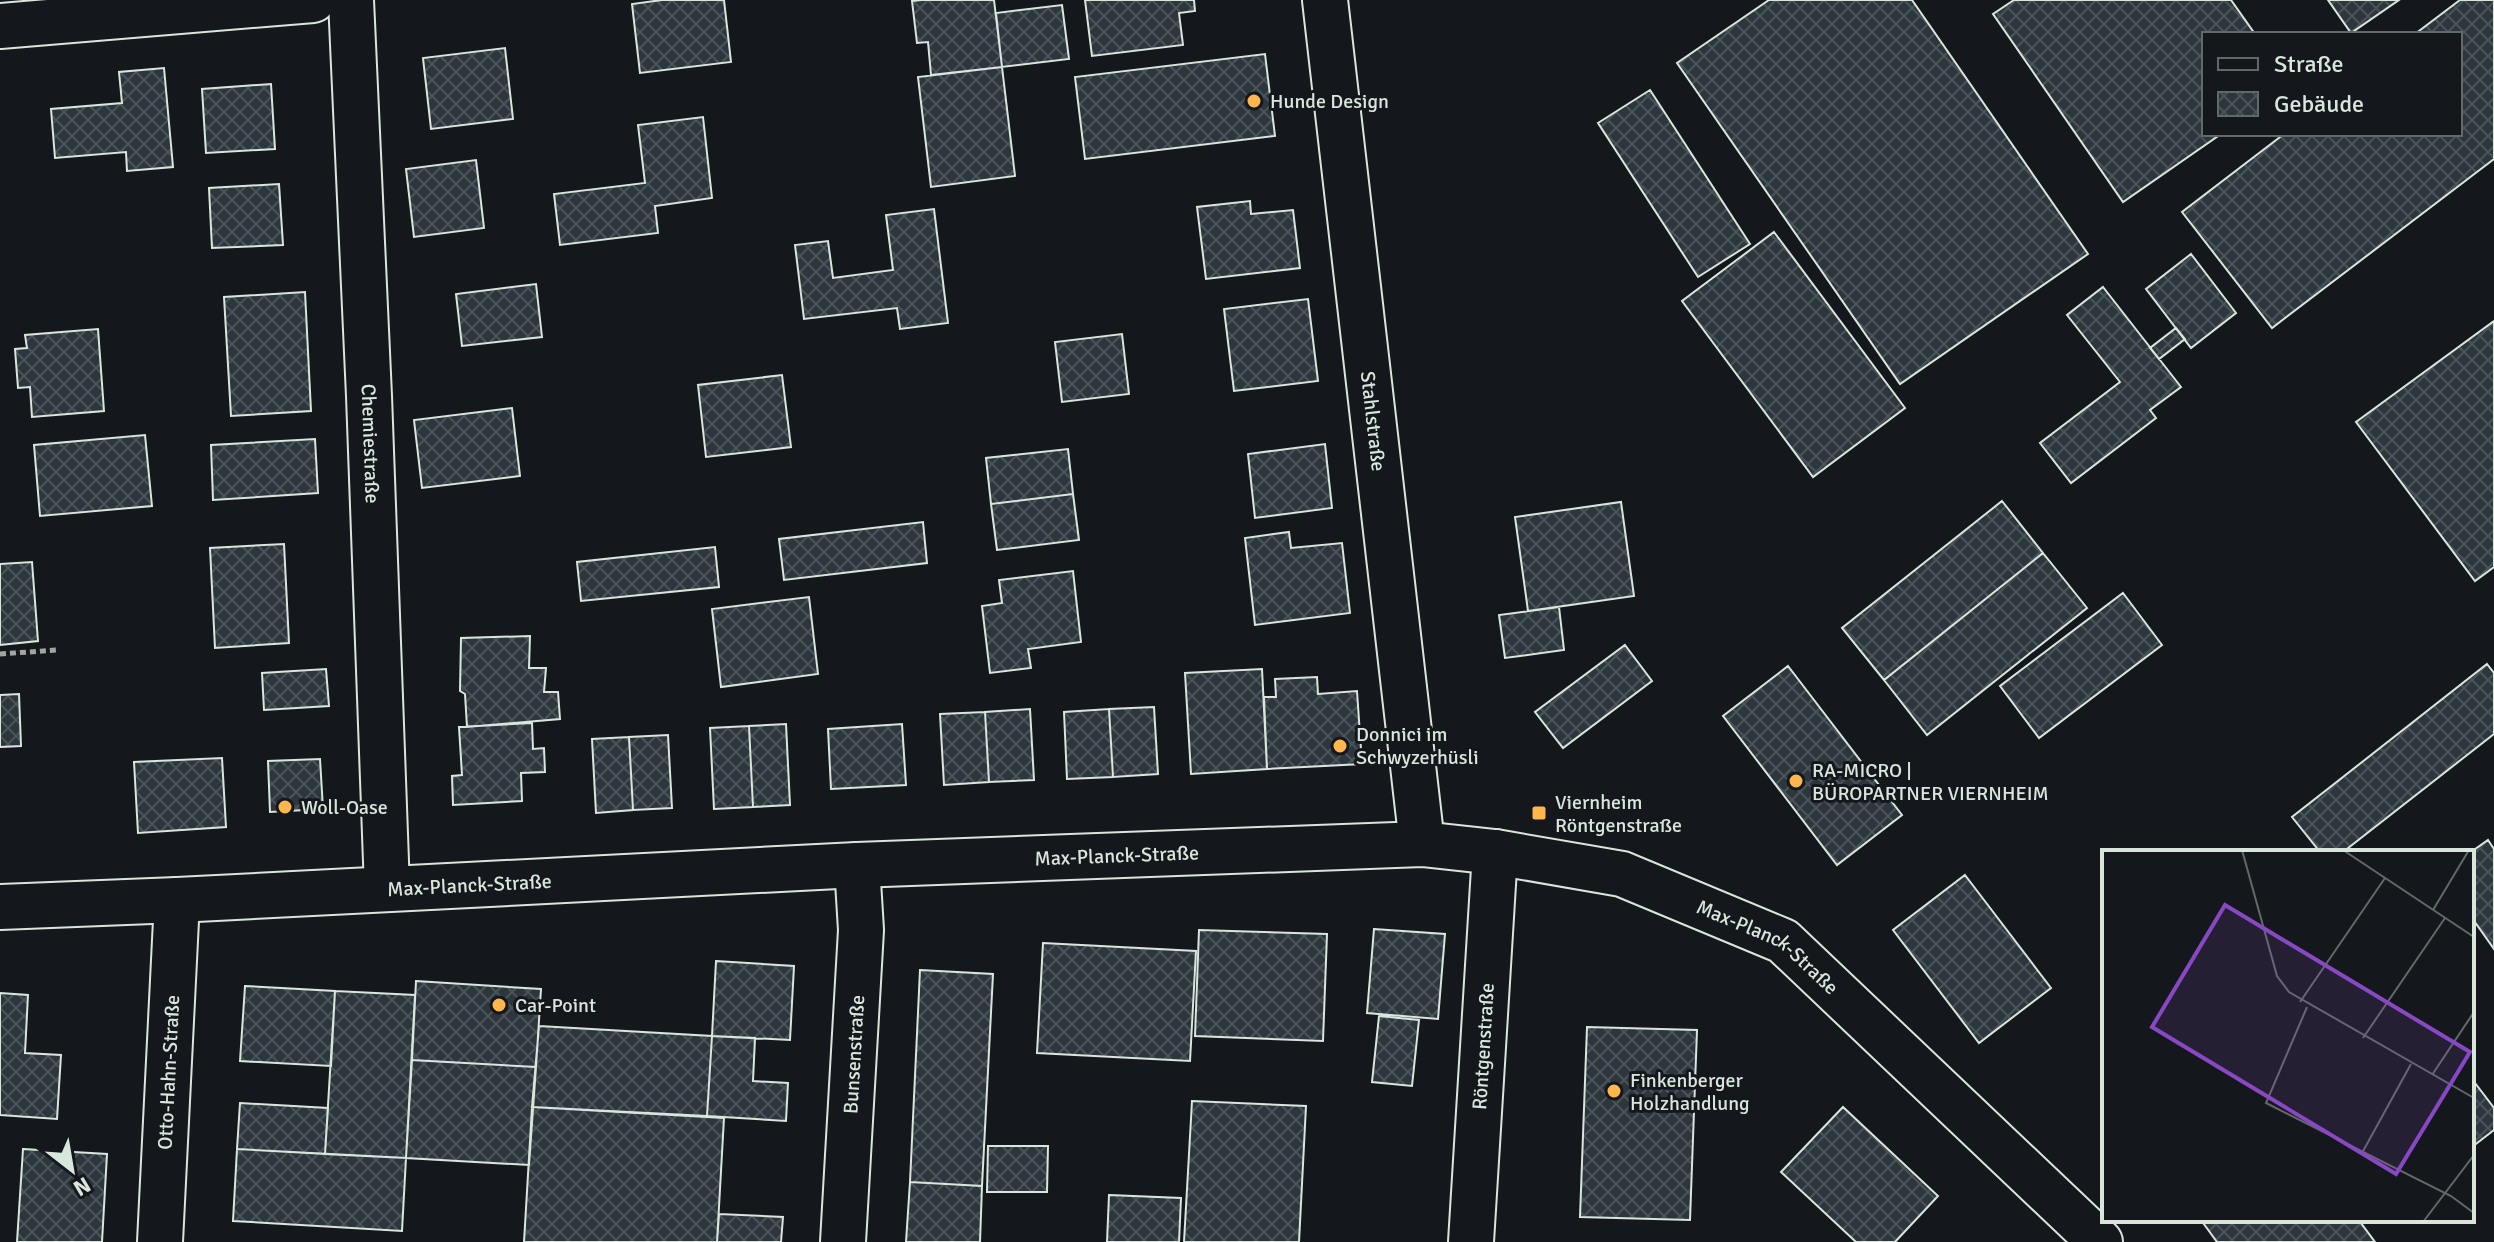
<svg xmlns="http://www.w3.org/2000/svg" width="2494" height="1242" viewBox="0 0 2494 1242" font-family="Signika,sans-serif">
<defs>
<pattern id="building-cross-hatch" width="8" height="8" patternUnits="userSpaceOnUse" patternTransform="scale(2)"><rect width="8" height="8" fill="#2c363c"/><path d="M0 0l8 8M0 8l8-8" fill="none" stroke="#4a5358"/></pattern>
</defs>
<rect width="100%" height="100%" fill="#14181c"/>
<!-- building -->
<path fill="url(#building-cross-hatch)" stroke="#d8e6dc" stroke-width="2" d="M662 0H724L731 62 640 73 632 4Z
M922 0H994L1002 67 931 75 928 42 917 43 912 1Z
M1085 0H1194L1195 11 1179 13 1183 45 1092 56Z
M1769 0H1912L2088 254 1900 384 1677 63Z
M2014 0H2231L2255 34H2204V134H2221L2123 202 1993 14Z
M2328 0H2399L2351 33Z
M2460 0H2494V159L2272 328 2182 212 2284 134H2460V34H2415Z
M1062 5 1069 59 1002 67 996 13Z
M505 48 513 119 431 129 423 58Z
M1265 54 1275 136 1085 159 1075 77Z
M1002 67 1015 176 931 187 918 77Z
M164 68 173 167 127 171 126 152 55 158 51 109 122 103 119 72Z
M271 84 275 149 206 153 202 89Z
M1650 90 1750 244 1698 277 1598 123Z
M703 117 712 198 655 206 658 233 560 245 554 194 645 183 638 125Z
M476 160 484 228 414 237 406 169Z
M279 184 283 245 212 248 209 188Z
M1250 201 1251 214 1293 210 1300 268 1206 279 1197 207Z
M934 209 948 323 900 329 897 308 804 319 795 245 828 241 833 278 893 270 886 215Z
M1774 232 1905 408 1813 477 1682 301Z
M2191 254 2236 313 2191 348 2146 289Z
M536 284 542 337 462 346 456 294Z
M2103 287 2181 387 2150 410 2156 418 2071 483 2040 443 2120 382 2067 315Z
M305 292 311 411 231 416 224 297Z
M1308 299 1318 381 1234 391 1224 309Z
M2494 321V567L2475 581 2356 422Z
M2176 328 2185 339 2159 359 2150 348Z
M98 329 104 411 32 417 30 387 18 388 15 349 27 348 25 335Z
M1122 334 1129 394 1062 402 1055 342Z
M782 375 791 447 706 457 698 385Z
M512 408 520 476 422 488 414 420Z
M145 435 152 506 40 516 34 445Z
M315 439 318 493 213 500 211 445Z
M1325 444 1332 508 1255 518 1248 454Z
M1068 449 1073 494 991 504 986 458Z
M1073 494 1079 540 997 550 991 504Z
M2002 501 2043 553 1884 680 1842 628Z
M1621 502 1634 596 1528 611 1515 517Z
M923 522 927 563 784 580 779 539Z
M1289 532 1291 548 1342 543 1350 613 1255 625 1245 538Z
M284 544 289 643 215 648 210 548Z
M715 547 719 587 581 601 577 562Z
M2043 553 2087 608 1927 735 1884 680Z
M32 562 38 641 0 645V564Z
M1073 571 1081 642 1028 649 1031 668 990 673 982 606 1002 603 999 580Z
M2123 593 2162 645 2039 738 2000 686Z
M809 597 818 674 721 687 712 609Z
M1559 607 1564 650 1505 658 1499 615Z
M530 636 529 668H546L544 692H558L560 719 467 727 465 694 460 691 461 638Z
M1625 645 1652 681 1563 748 1535 712Z
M2487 664 2494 673V734L2343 852H2320L2292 817Z
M1788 666 1902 815 1837 865 1723 716Z
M326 669 329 706 264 710 262 673Z
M1262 669 1267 769 1191 774 1185 673Z
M1317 677 1318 694 1357 691 1362 764 1267 769 1264 697H1276L1275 679Z
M19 694 21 746 0 747V695Z
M1154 707 1158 774 1113 777 1109 709Z
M1030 709 1034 780 989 782 985 712Z
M1109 709 1113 777 1067 779 1064 712Z
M985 712 989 782 944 785 940 714Z
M532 723 533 749 544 748 545 772 521 773 522 801 453 805 452 776 462 775 459 727Z
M786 724 790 805 753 807 749 726Z
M902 724 906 785 831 789 828 729Z
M749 726 753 807 714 809 710 728Z
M668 735 672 808 633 810 629 737Z
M629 737 633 810 596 813 592 739Z
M222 758 226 827 138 833 134 762Z
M320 759 323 809 270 812 268 761Z
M2488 840 2494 849V949L2472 918 2471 852Z
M1965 875 2051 988 1979 1043 1893 930Z
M1374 929 1445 934 1438 1019 1367 1013Z
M1199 930 1327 934 1323 1041 1195 1036Z
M1043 943 1196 951 1190 1061 1037 1053Z
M716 961 794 966 790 1040 712 1036Z
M920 970 993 974 982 1186 910 1182Z
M416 981 541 989 536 1067 412 1060Z
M245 986 335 991 331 1066 240 1061Z
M335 991 415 995 406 1158 325 1154Z
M0 993 28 995 25 1053 61 1055 57 1119 0 1115Z
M1379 1016 1419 1020 1412 1086 1372 1082Z
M539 1026 712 1036 707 1116 532 1107Z
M1587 1027 1697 1030 1690 1220 1580 1217Z
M712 1036 755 1038 753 1081 788 1083 786 1121 707 1116Z
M412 1060 536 1067 529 1165 406 1158Z
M2472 1079 2494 1108V1130L2472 1147Z
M1192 1101 1306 1106 1299 1242H1184Z
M240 1103 328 1108 325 1154 237 1149Z
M532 1107 724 1118 717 1242H524Z
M1843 1107 1938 1196 1895 1242H1856L1781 1172Z
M988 1146H1048L1047 1192H987Z
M23 1149 107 1154 102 1242H17Z
M237 1149 406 1158 402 1231 233 1221Z
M910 1182 982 1186 980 1242H906Z
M1109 1195 1181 1198 1179 1242H1107Z
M719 1214 783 1217 781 1242H717Z
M2201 1220H2365L2361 1223 2375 1242H2217Z"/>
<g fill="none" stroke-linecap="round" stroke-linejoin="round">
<defs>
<g id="minor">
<path id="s1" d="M351 0 369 396 387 889"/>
<path id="s2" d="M1325 0 1422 844"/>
<path d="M0 26 313 0"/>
<path id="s3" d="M0 907 177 900 857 865 1422 844 1495 852 1622 874 1783 941 2100 1242"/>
<path id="s4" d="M160 1242 177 900"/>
<path id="s5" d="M843 1242 861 930 857 865"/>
<path id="s6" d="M1471 1242 1495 852"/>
</g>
</defs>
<!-- minor casing -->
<use href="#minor" stroke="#d8e6dc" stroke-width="48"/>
<!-- path -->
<path stroke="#9da8a2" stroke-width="5" stroke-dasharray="6 4" stroke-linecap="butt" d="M0 654 57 650"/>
<!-- minor -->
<use href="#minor" stroke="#14181c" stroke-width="44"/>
</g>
<!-- markers -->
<g fill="#ffb74d" stroke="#14181c" stroke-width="3">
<circle cx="1254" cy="101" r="8"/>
<circle cx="1340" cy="746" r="8"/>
<circle cx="1796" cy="781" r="8"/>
<circle cx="285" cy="807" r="8"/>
<rect x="1531" y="805" width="16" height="16" rx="4"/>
<circle cx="499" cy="1005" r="8"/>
<circle cx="1614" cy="1091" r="8"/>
</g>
<g text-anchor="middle" stroke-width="6" stroke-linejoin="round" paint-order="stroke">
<!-- poi labels -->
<g font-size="20" fill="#d8e6dc" stroke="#14181c" text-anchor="start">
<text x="1270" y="108">Hunde Design</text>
<text x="1356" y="741">Donnici im<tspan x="1356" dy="23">Schwyzerhüsli</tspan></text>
<text x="1812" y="777">RA-MICRO |<tspan x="1812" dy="23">BÜROPARTNER VIERNHEIM</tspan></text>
<text x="1555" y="809">Viernheim<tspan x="1555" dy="23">Röntgenstraße</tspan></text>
<text x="301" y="814">Woll-Oase</text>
<text x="515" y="1012">Car-Point</text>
<text x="1630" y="1087">Finkenberger<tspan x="1630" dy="23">Holzhandlung</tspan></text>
</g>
<!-- street labels -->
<g font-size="20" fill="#d8e6dc" stroke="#14181c">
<text dy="7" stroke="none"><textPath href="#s2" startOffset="424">Stahlstraße</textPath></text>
<text dy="7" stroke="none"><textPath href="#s1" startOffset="444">Chemiestraße</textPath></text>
<text dy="7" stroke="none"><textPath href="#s3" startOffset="1118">Max-Planck-Straße</textPath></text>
<text dy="7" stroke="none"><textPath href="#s3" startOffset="470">Max-Planck-Straße</textPath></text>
<text dy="7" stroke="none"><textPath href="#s3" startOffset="1790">Max-Planck-Straße</textPath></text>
<text dy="7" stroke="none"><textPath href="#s6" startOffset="196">Röntgenstraße</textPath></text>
<text dy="7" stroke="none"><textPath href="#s5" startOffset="188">Bunsenstraße</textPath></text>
<text dy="7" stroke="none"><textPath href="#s4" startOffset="170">Otto-Hahn-Straße</textPath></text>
</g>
</g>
<!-- overview -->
<g transform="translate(2102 850)">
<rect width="372" height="372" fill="#14181c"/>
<path fill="none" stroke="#626a69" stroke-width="2" d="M140 0 175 126 187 142 372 248M241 0 372 87M331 60 367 0M198 152 283 28M205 157 164 253 349 346 372 363M261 188 343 68M330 225 372 162M260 303 309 214M321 372 372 305"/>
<path fill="#8948c3" fill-opacity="0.15" stroke="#8948c3" stroke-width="4" d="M123 55 368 202 294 324 50 177Z"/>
<rect width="372" height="372" fill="none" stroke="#d8e6dc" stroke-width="4"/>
</g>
<!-- legend -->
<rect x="2202" y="32" width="260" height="104" fill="#14181c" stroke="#626a69" stroke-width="2"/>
<rect x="2218" y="58" width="40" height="12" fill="#14181c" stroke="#626a69" stroke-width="2"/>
<text x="2274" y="72" font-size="24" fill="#d8e6dc">Straße</text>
<rect x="2218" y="92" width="40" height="24" fill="url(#building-cross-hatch)" stroke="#626a69" stroke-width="2"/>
<text x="2274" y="112" font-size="24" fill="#d8e6dc">Gebäude</text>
<!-- north arrow -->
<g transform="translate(72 1170) rotate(149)" stroke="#14181c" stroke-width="6" paint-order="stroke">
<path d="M0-6L14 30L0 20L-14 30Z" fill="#d8e6dc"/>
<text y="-12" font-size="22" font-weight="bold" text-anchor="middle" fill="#d8e6dc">N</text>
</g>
</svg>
